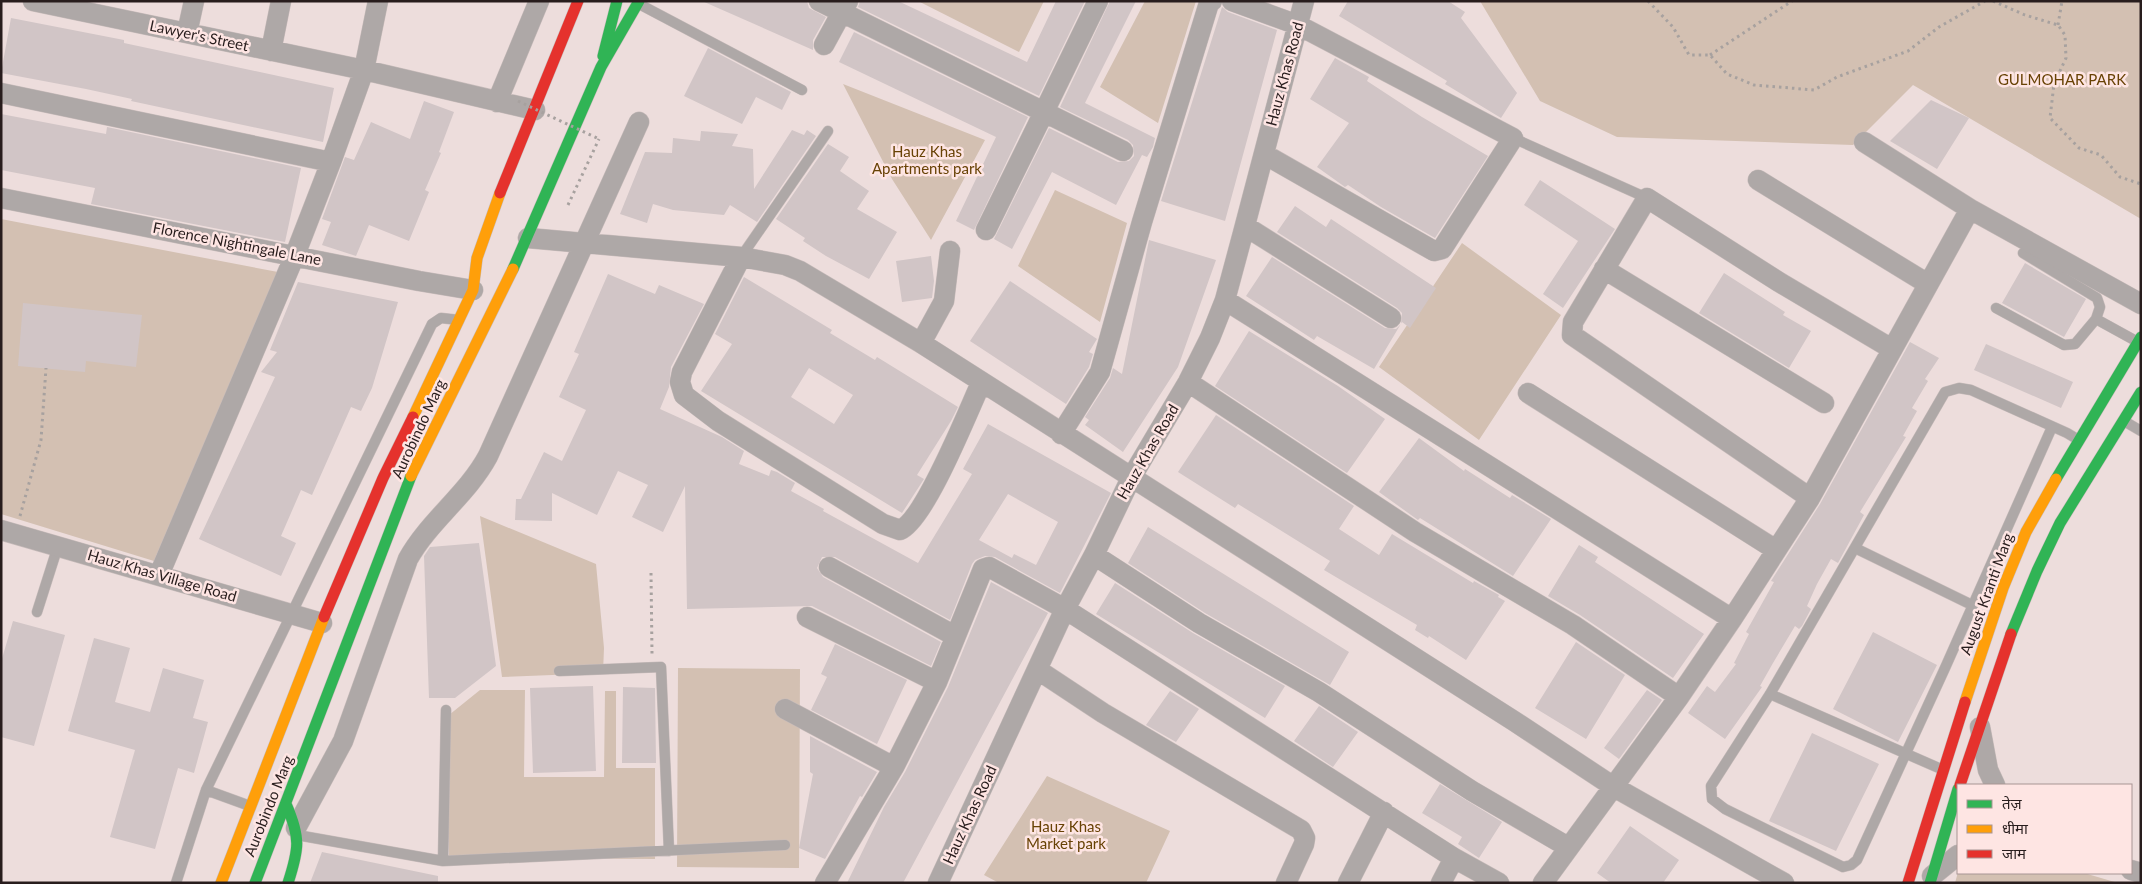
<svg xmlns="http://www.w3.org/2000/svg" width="2142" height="884" viewBox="0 0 2142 884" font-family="Lato,'Noto Sans Devanagari',sans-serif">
<rect width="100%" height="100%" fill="#eddddc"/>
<!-- green -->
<path fill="#d3c0b2" d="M918 1H1044L1019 52Z
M1145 1H1196L1158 123 1100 87Z
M1480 1H2141V219L1913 85 1853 145 1617 137 1540 101Z
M843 84 985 140 931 240 892 179Z
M1055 190 1127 223 1100 322 1018 266Z
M1 219 278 272 154 561 1 514Z
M1462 243 1561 315 1479 440 1379 367Z
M480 516 596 564 604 648 603 673 502 677Z
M678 668 800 669 799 868 677 867Z
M480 690H525L524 777H604L605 691H616V768H655V859L449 858V715Z
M1047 776 1170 831 1146 883H999L984 875Z
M1958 872 2084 873 2118 883H1955Z"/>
<!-- building -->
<path fill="#d1c5c6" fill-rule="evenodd" d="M702 1H807L809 8 826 17 813 40V50Z
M860 1H898L1027 62 1056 1H1085L1039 96 858 7Z
M1110 1H1136L1085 103 1155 138 1153 147 1147 157 1142 155 1116 205 1052 172 1012 249 994 239 1049 128 1118 162 1129 161 1134 156 1133 145 1128 140 1060 107Z
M1348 1H1448L1465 12 1461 18 1517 93 1501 118 1445 84 1447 81 1339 16Z
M1222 7 1228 12 1277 30 1225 221 1161 201Z
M11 18 124 40V43L334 88 323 142 131 101 132 99 86 89 1 73Z
M854 32 1028 117 974 230 956 221 996 137 839 62Z
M708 48 791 92 782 110 756 97 742 124 684 96Z
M1335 58 1369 77 1367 81 1422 117 1488 156 1435 238 1381 207 1348 185 1345 187 1317 167 1349 123 1310 99Z
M1931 100 1969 118 1937 169 1890 141Z
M424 101 454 112 439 152 441 153 425 190 429 192 409 241 369 225 356 256 322 245 331 222 322 219 345 157 354 160 371 122 410 139Z
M1 114 106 134 107 127 301 168 285 242 91 204 95 188 1 170Z
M792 130 804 135 807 130 816 136 757 222 730 205 724 215 673 210 653 204 647 223 620 214 645 152 672 153 673 138 700 141 701 131 738 134 732 146 753 149 754 189Z
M828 144 849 157 840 171 869 191 857 209 897 232 869 279 826 256 803 241 805 238 776 219Z
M1540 180 1615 229 1563 308 1543 294 1578 241 1524 205Z
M1295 206 1326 227 1331 219 1436 288 1410 328 1402 322 1374 369 1317 336 1314 340 1246 296 1272 257 1385 328 1396 329 1401 324 1402 313 1397 308 1277 232Z
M1149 240 1216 260 1178 367 1123 452 1085 425 1089 420 1085 417 1110 378 1113 368 1122 374Z
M931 256 934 281 932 298 902 302 896 261Z
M2025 263 2086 299 2064 337 2002 303Z
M1724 273 1785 312 1783 315 1811 331 1789 368 1699 313Z
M608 274 655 294 659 285 704 304 671 367 669 387 660 409 722 437 744 451 739 464 769 476 771 470 777 472 795 483 791 491 824 509 823 511 918 563 972 474 963 469 988 424 1111 493 1060 593 995 557 985 556 975 560 972 564 950 620 835 557H822L817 568 823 577 941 642 931 666 812 606 687 609 685 486 663 532 632 517 648 485 618 471 597 515 552 493V521L515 520 516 499H521L544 452 562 461 586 410 559 397 579 354 574 352ZM1008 494 1058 522 1036 565 1014 554 1012 558 979 540Z
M744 277 832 330 830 333 875 360 877 357 958 407 951 421 917 475 924 479 902 513 701 391 732 344 715 334ZM809 368 853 395 834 424 791 397Z
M1010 281 1097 339 1089 352 1093 354 1089 367 1066 404 970 341Z
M298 282 398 302 372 388 361 411 351 407 312 495 301 490 281 536 296 543 281 576 199 539 275 377 261 372 277 352 270 350Z
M23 303 142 315 136 367 86 361 85 372 18 366Z
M1249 331 1338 386 1385 419 1347 473 1215 386Z
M1910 342 1939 358 1925 379 1928 381 1912 408 1917 411 1903 436 1906 437 1860 512 1864 515 1838 563 1831 559 1817 584 1807 606 1811 609 1802 626 1799 629 1795 626 1773 663 1760 686 1762 687 1725 739 1688 713 1707 686 1715 692 1736 664 1734 663 1749 634 1746 632 1774 582 1771 581 1820 504Z
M1986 344 2073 382 2061 408 1974 370Z
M1216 415 1354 506 1339 529 1379 555 1392 534 1473 583 1474 581 1499 595 1498 597 1505 601 1466 660 1429 636 1428 638 1415 630 1417 625 1324 570 1330 561 1238 504 1235 508 1178 472Z
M1419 438 1464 471 1465 469 1510 498 1512 495 1551 519 1513 576 1420 518 1418 520 1379 492Z
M1148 527 1349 652 1330 685 1205 613 1128 563Z
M479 543 496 666 455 698H429L424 556 430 547Z
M1579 545 1598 557 1595 562 1704 634 1673 678 1580 615 1548 596Z
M991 582 1048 613 903 883H847L884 807 905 772 948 687Z
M1115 583 1193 633 1285 686 1265 718 1096 614Z
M13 621 65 635 34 746 1 737V662Z
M1873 632 1937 665 1898 742 1833 709Z
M94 638 130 648 115 702 150 712 163 668 204 680 193 718 208 722 194 773 178 768 155 849 110 837 135 750 68 731Z
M1576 642 1625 675 1586 739 1535 708Z
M835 644 907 680 877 744 811 710 827 677 821 674Z
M593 686 596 771 533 773 530 688Z
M623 687 655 688 656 763H622Z
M1647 690 1662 700 1619 759 1604 748Z
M1170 691 1199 709 1176 742 1146 725Z
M1319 706 1358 732 1333 767 1294 741Z
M1812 733 1879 764 1836 851 1769 821Z
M810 736 877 772 862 797 860 796 825 859 799 848 813 774 810 772Z
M1440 784 1502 822 1479 858 1458 844 1462 837 1422 813Z
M1630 826 1679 860 1663 883H1611L1597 873Z
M322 852 438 876V883H310Z"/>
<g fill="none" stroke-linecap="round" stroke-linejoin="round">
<defs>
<path id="lane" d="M639 4 802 90
M1513 138 1647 198
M741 257 828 131
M1996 308 2064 345 2075 344 2096 319 2100 307 2097 298 2023 253
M2096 319 2136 341
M2124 421 2141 431
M2052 427 1945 668 1857 860 1851 865 1843 867 1725 809 1712 799 1711 786 1770 694 1945 392 1959 388 1971 390 2067 433 2077 439
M1855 548 1972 605
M37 612 58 546
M559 671 661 667 669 851
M1770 694 1941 769
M206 790 250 806
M297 835 443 861 785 845
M443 861 446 710
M176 883 206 790 432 324 441 318 459 320"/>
<path id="street" d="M33 1 364 70 535 110
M819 1 1044 112 1098 1
M1232 1 1298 25 1513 138 1442 249 1434 251 1264 154
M187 33 194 1
M824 45 848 1
M271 51 281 1
M1 93 331 162
M497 102 539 1
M1758 180 1928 284
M1 198 419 281 473 290
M1970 209 2141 304
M1245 226 1391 318
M986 230 1044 112 1123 151
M528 238 741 257 785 265 800 271 921 343 1514 721 1614 787 1784 883
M741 257 682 372 680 382 684 395 718 421 883 524 900 530C925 520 968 411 981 383
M1604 269 1824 403
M1225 300 1732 619
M921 343 944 301 950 251
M1188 382 1415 532 1573 625 1679 697
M1528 393 1776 550
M1061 434 1100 372 1142 222 1209 3 1212 1
M1810 498 1572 335 1573 322 1647 198 1779 282 1892 349
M1 530 322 623
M1094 555 1199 623 1319 692 1472 791 1568 847
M829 567 955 636
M159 575 295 255 331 162 364 70 378 1
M807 617 937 682
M1038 670 1103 713 1301 830 1305 838 1304 844 1286 883
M785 709 894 767
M1980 727 1988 770 1995 785
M296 828 343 741 408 559C429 521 467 495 488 456L639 122
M2131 870 2141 873
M1932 876 1958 855
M825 883 894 767 937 682 983 569 989 567 1065 609 1454 858 1499 883
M938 883 1065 609 1094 555 1131 478 1188 382 1210 338 1225 300 1243 233 1304 1
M1348 883 1384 812
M1441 883 1454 858
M1543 883 1679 697 1732 619 1810 498 1970 209 1864 142"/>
<path id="fast" d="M603 56 617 1
M513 269 601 67 639 1
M2056 479 2141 337
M2011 634 2037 571 2060 523 2141 392
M286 804C301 838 299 849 288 883
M255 883 411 476
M1930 883 1958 789"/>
<path id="slow" d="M413 417 473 290 477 258 500 193
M411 476 513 269
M1965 702 2003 588 2026 532 2056 479
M221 883 324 617"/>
<path id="jam" d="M500 193 578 1
M324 617 383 478 413 417
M1960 785 2011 634
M1908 883 1965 702"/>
</defs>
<!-- lane casing -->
<use href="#lane" stroke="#c8bcbb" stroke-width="11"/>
<!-- street casing -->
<use href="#street" stroke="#c8bcbb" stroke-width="21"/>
<!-- fast casing -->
<use href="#fast" stroke="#c8bcbb" stroke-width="12"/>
<!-- slow casing -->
<use href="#slow" stroke="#c8bcbb" stroke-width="12"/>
<!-- jam casing -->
<use href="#jam" stroke="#c8bcbb" stroke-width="12"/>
<!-- path -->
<path stroke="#a7a19f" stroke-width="3" stroke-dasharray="2.5 4" stroke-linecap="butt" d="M1648 1 1673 27 1689 55H1710L1727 74 1754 85 1814 90 1837 77 1908 51 1939 27 1985 1
M1993 1 2025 15 2058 25 2065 35 2066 58 2054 84 2050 118 2079 148 2101 155 2120 177 2141 184
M2058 25 2062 1
M1710 55 1792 1
M568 205 599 139
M20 516 41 440 46 368
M651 573 652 654"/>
<!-- lane -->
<use href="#lane" stroke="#aea8a7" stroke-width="10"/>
<!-- street -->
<use href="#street" stroke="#aea8a7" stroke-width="20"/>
<!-- fast -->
<use href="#fast" stroke="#30b455" stroke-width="11"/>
<!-- slow -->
<use href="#slow" stroke="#ff9f0a" stroke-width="11"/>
<!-- jam -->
<use href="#jam" stroke="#e5322d" stroke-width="11"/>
<!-- path-bridge -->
<path stroke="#a7a19f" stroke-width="3" stroke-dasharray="2.5 4" stroke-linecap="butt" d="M518 101 599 139"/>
</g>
<g text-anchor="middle" stroke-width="5" stroke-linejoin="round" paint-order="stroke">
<!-- street labels -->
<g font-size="15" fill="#281d1d" stroke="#fee5e3">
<text transform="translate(199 36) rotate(12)" y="5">Lawyer's Street</text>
<text transform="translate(1285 74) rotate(-75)" y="5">Hauz Khas Road</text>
<text transform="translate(237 244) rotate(11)" y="5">Florence Nightingale Lane</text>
<text transform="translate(419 429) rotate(-65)" y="5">Aurobindo Marg</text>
<text transform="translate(1148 452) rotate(-60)" y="5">Hauz Khas Road</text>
<text transform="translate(162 576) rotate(16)" y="5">Hauz Khas Village Road</text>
<text transform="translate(1987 594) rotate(-70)" y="5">August Kranti Marg</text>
<text transform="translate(269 806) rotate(-68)" y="5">Aurobindo Marg</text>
<text transform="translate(970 815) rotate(-65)" y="5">Hauz Khas Road</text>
</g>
<!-- park labels -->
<g font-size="15" fill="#684205" stroke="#fee5e3">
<text x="2062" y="85">GULMOHAR PARK</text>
<text x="927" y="157">Hauz Khas<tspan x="927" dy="17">Apartments park</tspan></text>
<text x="1066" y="832">Hauz Khas<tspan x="1066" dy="17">Market park</tspan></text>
</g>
</g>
<!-- border -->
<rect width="2142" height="884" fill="none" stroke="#281d1d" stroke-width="5"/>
<!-- legend -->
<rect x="1957" y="784" width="175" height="90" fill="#fee5e3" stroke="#a89594"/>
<rect x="1967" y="800" width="25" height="8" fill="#30b455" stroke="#a89594"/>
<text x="2002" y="809" font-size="15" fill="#281d1d">तेज़</text>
<rect x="1967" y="825" width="25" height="8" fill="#ff9f0a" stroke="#a89594"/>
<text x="2002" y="834" font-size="15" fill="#281d1d">धीमा</text>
<rect x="1967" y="850" width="25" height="8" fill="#e5322d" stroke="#a89594"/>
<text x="2002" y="859" font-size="15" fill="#281d1d">जाम</text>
</svg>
